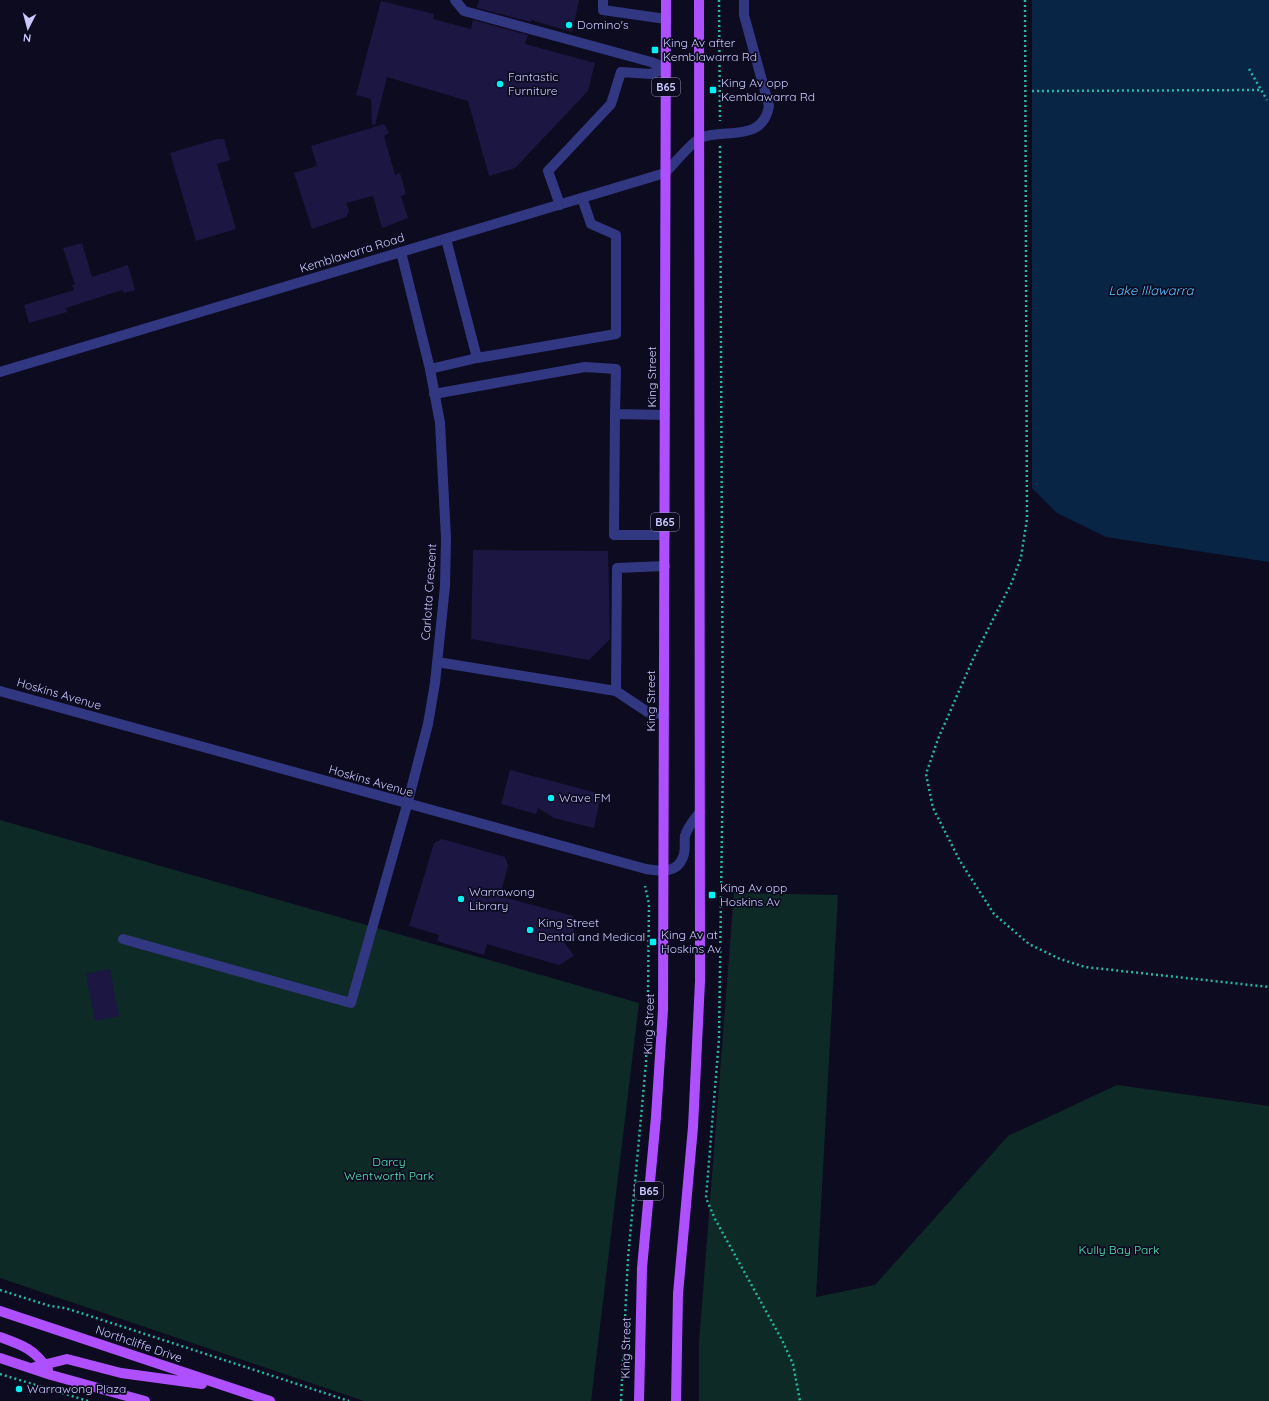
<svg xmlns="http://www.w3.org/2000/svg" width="1269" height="1401" viewBox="0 0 1269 1401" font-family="Quicksand,sans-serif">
<rect width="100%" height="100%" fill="#0d0b20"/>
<!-- green -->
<path fill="#0e2a26" d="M0 820 639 1003 591 1401H364L0 1278Z
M734 893 838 895 816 1297 875 1285 1008 1136 1117 1085 1269 1106V1401H699V1343Z"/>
<!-- water -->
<path fill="#082546" d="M1032 0H1269V562L1106 537 1057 513 1032 488Z"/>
<!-- building -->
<path fill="#1b1642" d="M479 0H579L572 32 531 20V22L477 8Z
M381 1 434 14 433 19 471 29 473 20 528 35 525 44 595 63 588 91 515 168 489 176 468 101 387 77 375 125 372 124 371 99 356 95Z
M384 124 389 133 384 136 395 175 400 173 406 194 401 196 408 218 382 228 373 196 346 203 349 211 346 217 312 229 294 173 317 166 311 146Z
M217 139H224L230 160 217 164 236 229 196 241 170 153Z
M82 243 92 277 128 265 135 290 124 293 122 290 66 308 67 312 29 323 24 305 74 290 72 285H75L63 248Z
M473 550 608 551 610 639 589 660 471 639Z
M510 770 601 794 594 828 554 818 538 808 536 814 501 804Z
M442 839 505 857 508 866 500 896 573 916 570 924 577 935 565 943 574 956 559 965 487 944 484 955 437 941 439 935 409 926 434 843Z
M110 969 119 1016 95 1021 86 974Z"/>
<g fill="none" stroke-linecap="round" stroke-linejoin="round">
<!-- path -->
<path stroke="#25b8a2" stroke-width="2.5" stroke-dasharray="2 3" stroke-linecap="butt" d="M719 0 720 121
M1025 0 1027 519 1021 557 1012 582 974 657 938 739 926 774 933 808 960 861 994 914 1029 944 1060 959 1085 967 1269 987
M1249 69 1267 100
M1032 91 1262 90
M720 146 723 756 719 1039 706 1198 715 1219 782 1340 793 1364 800 1401
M0 1290 50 1306 65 1308 87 1315 349 1401
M0 1374 88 1401
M621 1401 628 1258 646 1063 648 997 649 904 645 886"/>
<!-- minor -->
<path stroke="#323782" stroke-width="10" d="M455 0 464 11 651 62 666 68 651 74 621 72 611 104 548 171 560 205
M603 0V10L666 19
M446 239 477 358
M430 369 477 358 616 334V235L591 224 582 198
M0 372 665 173C672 166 693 141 700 138 724 128 763 143 769 106L744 15V0
M434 394 585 367 616 369 615 414 665 415
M615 414 614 535H665
M437 662 616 691 617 568 665 566
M0 691 646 869C660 871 677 874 683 857 686 851 684 843 685 836 688 826 694 820 700 812
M616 691 649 713 664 714
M123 939 351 1003 407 805 428 724 435 683 445 586 446 538 440 423 430 369 401 252"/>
<!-- major -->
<path stroke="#ae50ff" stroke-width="10" d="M0 1311 270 1401
M0 1337C22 1345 35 1349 48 1370
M0 1358 51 1375 145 1401
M31 1368 67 1359 121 1373 202 1384
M639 1401 642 1268 656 1117 663 1010 666 0
M676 1401 678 1294 693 1127 700 981 699 0"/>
</g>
<!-- markers -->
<g fill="#00f2f4" stroke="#0d0b20" stroke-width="1.5">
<circle cx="569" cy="25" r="4"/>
<rect x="651" y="46" width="8" height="8" rx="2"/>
<circle cx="500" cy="84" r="4"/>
<rect x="709" y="86" width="8" height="8" rx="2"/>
<circle cx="551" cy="798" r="4"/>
<rect x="708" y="891" width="8" height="8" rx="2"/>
<circle cx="461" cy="899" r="4"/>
<circle cx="530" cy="930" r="4"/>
<rect x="649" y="938" width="8" height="8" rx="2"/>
<circle cx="19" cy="1389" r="4"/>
</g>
<g text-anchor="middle" stroke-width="3.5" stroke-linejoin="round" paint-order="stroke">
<!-- shield labels -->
<g fill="#0d0b20" stroke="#9290bc" stroke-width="1">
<rect x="652" y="78" width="28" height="18" rx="3"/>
<rect x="651" y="513" width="28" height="18" rx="3"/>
<rect x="635" y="1182" width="28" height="18" rx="3"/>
</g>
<g font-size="11" font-weight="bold" fill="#cbc9ff">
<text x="666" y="91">B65</text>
<text x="665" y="526">B65</text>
<text x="649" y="1195">B65</text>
</g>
<!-- poi labels -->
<g font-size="12" fill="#cbc9ff" stroke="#0d0b20" text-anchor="start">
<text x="577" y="29">Domino's</text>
<text x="663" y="47">King Av after<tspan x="663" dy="14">Kemblawarra Rd</tspan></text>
<text x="508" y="81">Fantastic<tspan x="508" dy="14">Furniture</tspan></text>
<text x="721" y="87">King Av opp<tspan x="721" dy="14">Kemblawarra Rd</tspan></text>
<text x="559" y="802">Wave FM</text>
<text x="720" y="892">King Av opp<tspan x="720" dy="14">Hoskins Av</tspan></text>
<text x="469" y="896">Warrawong<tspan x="469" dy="14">Library</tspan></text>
<text x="538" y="927">King Street<tspan x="538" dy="14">Dental and Medical</tspan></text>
<text x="661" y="939">King Av at<tspan x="661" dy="14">Hoskins Av</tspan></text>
<text x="27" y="1393">Warrawong Plaza</text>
</g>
<!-- street labels -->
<g font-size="12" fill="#cbc9ff" stroke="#0d0b20">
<text transform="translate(352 253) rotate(-17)" y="4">Kemblawarra Road</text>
<text transform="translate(652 377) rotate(-90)" y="4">King Street</text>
<text transform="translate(429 592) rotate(-86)" y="4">Carlotta Crescent</text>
<text transform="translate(59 694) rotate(16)" y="4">Hoskins Avenue</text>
<text transform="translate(651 701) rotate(-90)" y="4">King Street</text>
<text transform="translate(371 781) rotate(16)" y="4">Hoskins Avenue</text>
<text transform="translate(649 1024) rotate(-88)" y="4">King Street</text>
<text transform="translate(139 1344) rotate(19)" y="4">Northcliffe Drive</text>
<text transform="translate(626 1348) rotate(-89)" y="4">King Street</text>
</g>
<!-- park labels -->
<g font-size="12" fill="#4ee7b3" stroke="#0d0b20">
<text x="389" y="1166">Darcy<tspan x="389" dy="14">Wentworth Park</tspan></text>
<text x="1119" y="1254">Kully Bay Park</text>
</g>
<!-- water labels -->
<g font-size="13" font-style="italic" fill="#57c1ff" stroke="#0d0b20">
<text x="1151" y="295">Lake Illawarra</text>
</g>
</g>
<!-- north arrow -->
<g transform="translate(28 28) rotate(186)" stroke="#0d0b20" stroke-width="3" paint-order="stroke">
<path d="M0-3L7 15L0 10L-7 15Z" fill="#cbc9ff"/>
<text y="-6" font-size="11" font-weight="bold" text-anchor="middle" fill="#cbc9ff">N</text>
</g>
</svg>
